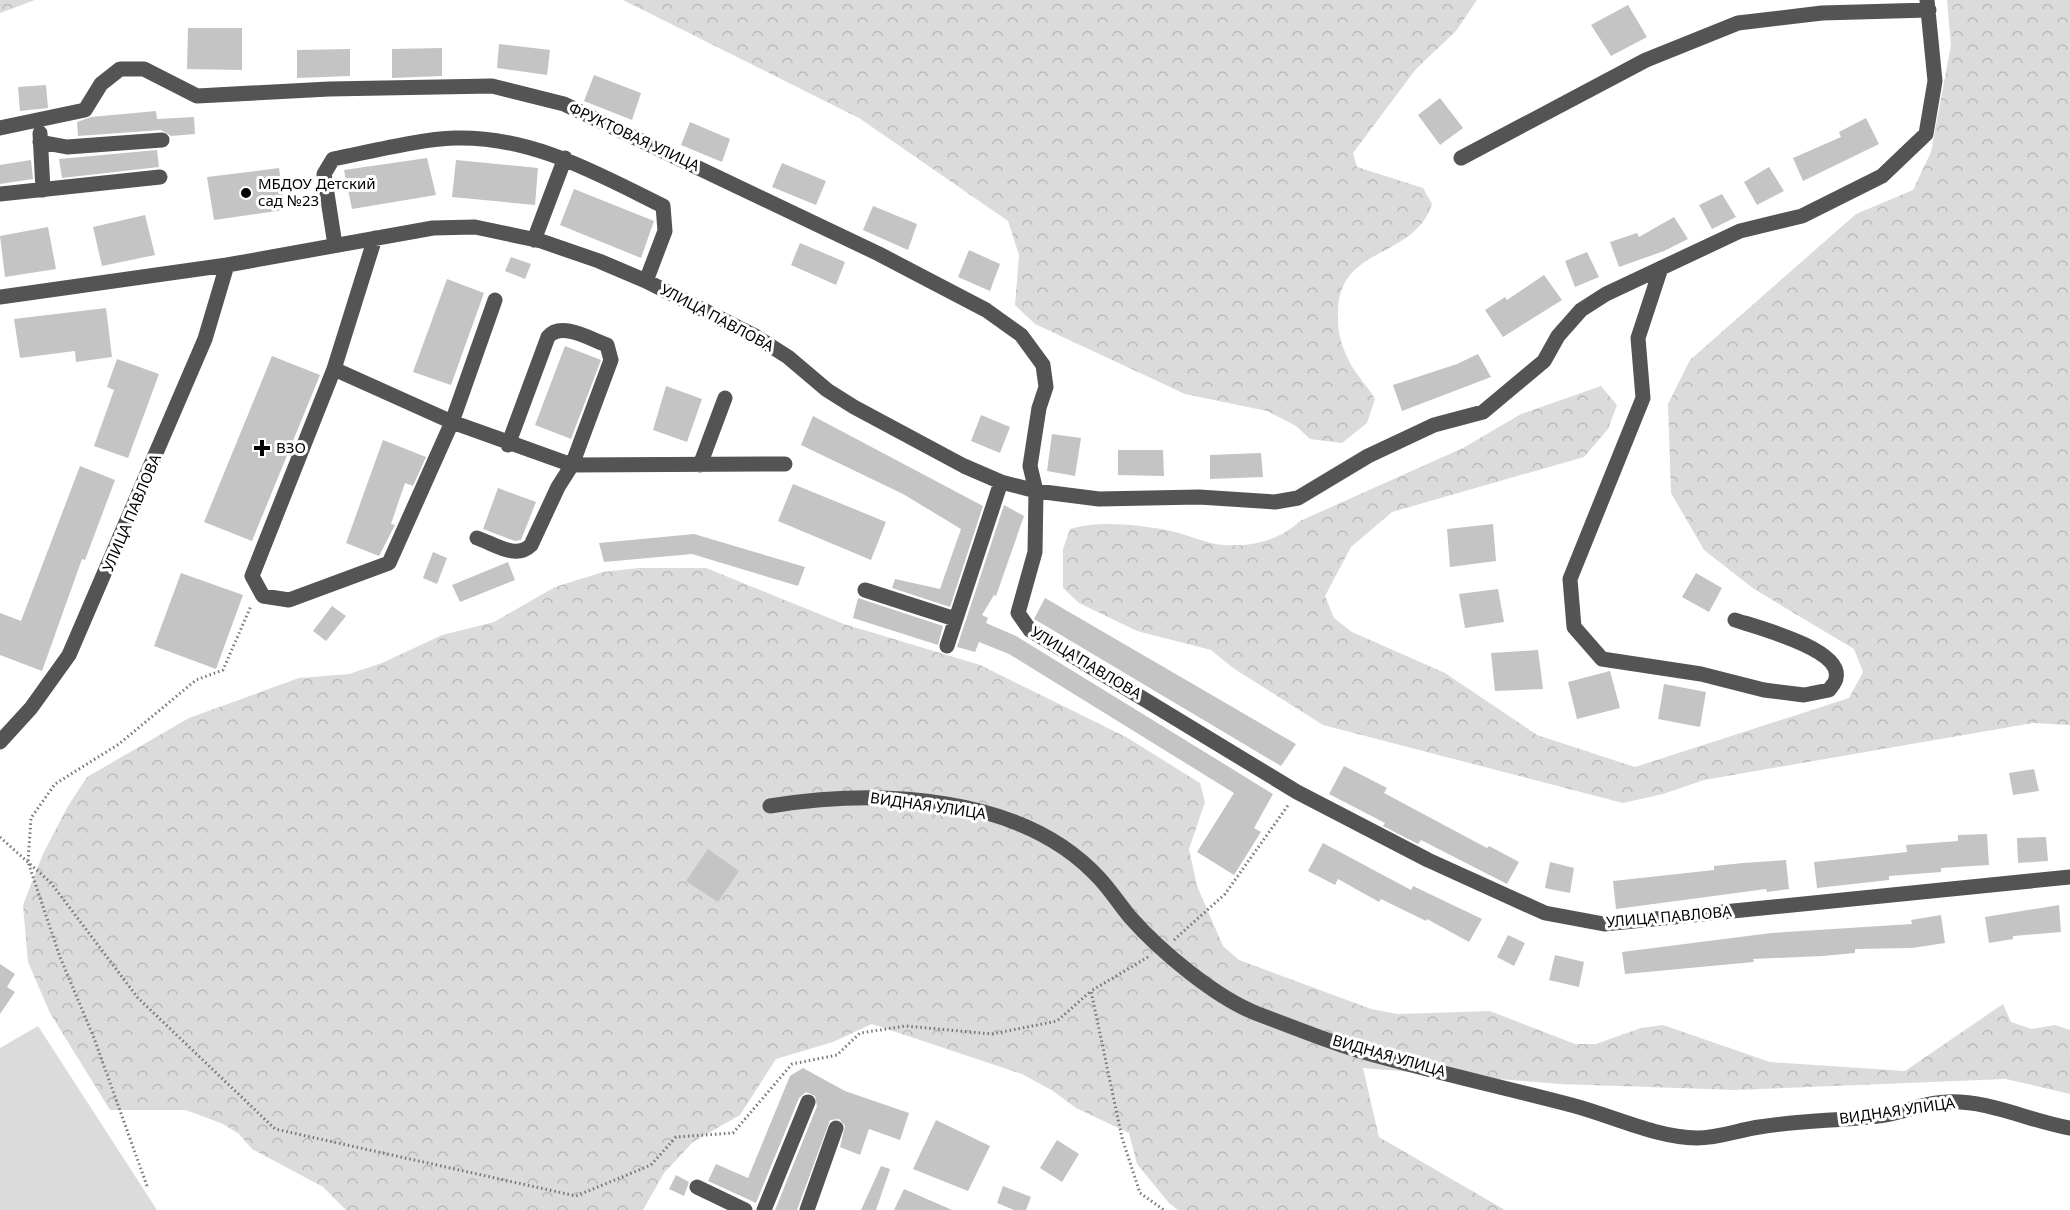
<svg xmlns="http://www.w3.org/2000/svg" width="2070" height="1210" viewBox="0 0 2070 1210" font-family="'Noto Sans',sans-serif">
<defs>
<pattern id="forest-crowns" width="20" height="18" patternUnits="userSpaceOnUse" patternTransform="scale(1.5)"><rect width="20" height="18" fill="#dbdbdb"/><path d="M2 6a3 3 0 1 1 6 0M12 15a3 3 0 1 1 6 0" fill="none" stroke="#bababa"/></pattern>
</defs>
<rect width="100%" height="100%" fill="#fff"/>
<!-- forest -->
<path fill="url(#forest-crowns)" d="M0 0H35L0 13Z
M623 0H1477L1456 31 1416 69 1353 153 1357 167 1423 188 1432 204C1413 261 1339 244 1338 312 1337 330 1341 345 1349 361 1355 374 1368 386 1375 399L1367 423 1342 443 1310 439 1296 426 1267 411 1185 394 1035 324 1015 305 1019 255 1008 221 859 118Z
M1947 0H2070V725L2033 723 1704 780 1663 794 1623 803 1323 725 1233 668 1211 650 1137 631 1079 603 1063 588V549L1070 529C1099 520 1137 525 1166 530 1185 533 1205 544 1224 545 1252 547 1280 540 1300 521L1463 448 1521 414 1601 386 1617 405 1608 429 1584 457 1392 512 1351 547 1325 596 1334 618 1352 632 1445 673 1537 735 1635 767 1849 698 1863 672 1854 649 1754 589 1704 550 1671 493 1668 404 1690 360 1856 214 1913 190 1931 152 1951 45Z
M639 568H706L844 624 980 665 1126 737 1200 783 1205 802 1189 849 1197 886 1223 946 1239 960 1371 1009 1397 1014 1490 1011 1575 1044H1596L1641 1028 1663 1025 1770 1062 1905 1071 2003 1004 2011 1022 2032 1029 2055 1025 2070 1030V1094L2006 1079 1736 1090 1560 1084 1363 1068 1379 1137 1505 1210H1178L1169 1203 1137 1164 1129 1133 1076 1108 1053 1091 1022 1074 872 1024 833 1042 776 1059 740 1115 693 1142 664 1173 643 1210H346L323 1187 252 1149 239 1134 223 1124 186 1110H110L50 1013 28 962 23 905 43 854 68 806 87 777 189 718 299 678 349 674 382 663 442 635 494 622 555 587 603 572Z"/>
<!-- green -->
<path fill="#dbdbdb" d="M38 1026 157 1210H0V1048Z"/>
<!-- building -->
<path fill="#c4c4c4" d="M1628 5 1647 37 1611 56 1591 25Z
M188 28H242V70L187 69Z
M499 44 550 50 547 75 497 68Z
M442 48V76L392 78V49Z
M350 49V76L297 78V50Z
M594 75 641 93 632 120 584 101Z
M46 85 48 108 20 111 18 87Z
M1440 98 1463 128 1440 145 1418 115Z
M156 111 157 119 194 117 195 134 171 136 161 130 78 136 77 122 91 117Z
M1866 118 1879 144 1803 181 1793 158 1841 137 1839 132Z
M690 122 730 139 722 162 681 145Z
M157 150 159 167 62 178 59 159Z
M427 158 436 195 352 209 344 170Z
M31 160 33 179 0 184V165Z
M456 160 538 168 535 205 452 197Z
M782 163 826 181 816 205 772 187Z
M1769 167 1784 191 1757 205 1744 182Z
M279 168 285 210 214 220 207 177Z
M574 189 654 221 641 258 560 225Z
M1722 194 1736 217 1712 229 1699 205Z
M873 206 917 224 908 250 863 230Z
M145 215 155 255 102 266 93 227Z
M1674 217 1688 239 1664 251 1619 267 1610 242 1637 233 1639 237Z
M48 227 56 269 5 277 0 236Z
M800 243 845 262 836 285 791 265Z
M969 250 1000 264 990 291 958 277Z
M1587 252 1599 277 1575 287 1565 261Z
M511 257 531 264 525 279 505 271Z
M1544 275 1562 300 1503 337 1485 310 1505 297 1507 300Z
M447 279 484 293 451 385 413 372Z
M106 308 112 357 76 362 75 351 20 358 14 319Z
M565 346 601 360 571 439 535 425Z
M1478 354 1491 377 1402 411 1393 385 1457 364Z
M272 356 320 375 252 541 204 522Z
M117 359 159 374 128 458 94 446 114 390 107 387Z
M666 386 702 399 687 442 653 430Z
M981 415 1010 427 1000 453 971 441Z
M813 416 983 506 950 607 892 588 895 579 940 589 961 529 903 494 801 445Z
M1052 434 1081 438 1075 476 1047 471Z
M383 440 426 457 413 486 405 483 391 524 395 525 379 556 346 543Z
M1118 450H1163L1164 476 1118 475Z
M1261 453 1263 477 1210 479V455Z
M80 466 115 480 85 560 82 559 42 671 0 655V613L21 621Z
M793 484 886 522 871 560 778 521Z
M498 488 536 502 521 540 515 541 483 529Z
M1004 505 1024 516 996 596 994 595 982 615 988 618 986 623 1016 636 1273 794 1254 828 1261 832 1234 875 1197 852 1234 793 1009 654 979 642 975 652 957 647Z
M1493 524 1496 561 1450 567 1447 529Z
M694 534 805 567 798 586 692 554 604 562 599 543Z
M433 552 447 558 437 584 423 578Z
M508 562 515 580 460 602 452 585Z
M181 573 243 595 216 669 154 646Z
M1696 573 1722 588 1709 612 1682 597Z
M1498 589 1504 622 1465 628 1459 594Z
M858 598 943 626 938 645 853 618Z
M1045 598 1296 744 1281 766 1034 619Z
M332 606 346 616 326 641 313 631Z
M1538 650 1543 689 1495 691 1491 653Z
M1610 671 1620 708 1577 719 1568 682Z
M1664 684 1706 692 1700 727 1658 719Z
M1344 766 1387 788 1384 793 1487 848 1489 846 1519 862 1507 884 1421 840 1418 844 1383 826 1385 823 1329 794Z
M2034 769 2039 791 2013 795 2009 773Z
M1987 834 1989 865 1941 868V872L1889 876V880L1817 888 1814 862 1907 852 1906 845 1958 841V835Z
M2046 837 2048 861 2018 863 2017 838Z
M1323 843 1411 890 1413 886 1482 919 1469 942 1427 919 1426 921 1381 899 1379 902 1338 879 1335 885 1308 871Z
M708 849 739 871 718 902 686 881Z
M1786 860 1789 889 1767 892 1766 889 1616 909 1613 881 1714 870V866L1743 863Z
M1550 862 1574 868 1570 893 1545 888Z
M2059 905 2061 932 2013 936V939L1989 943 1985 917Z
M1941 915 1945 943 1912 948 1855 949V953L1823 956 1753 959 1754 962 1625 974 1622 952 1771 933 1912 924 1911 920Z
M1508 935 1525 943 1514 966 1497 957Z
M1555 955 1584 962 1579 987 1549 980Z
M0 964 15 974 7 987 15 992 0 1014Z
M803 1068 845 1091 909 1113 900 1140 869 1129 860 1155 840 1147 845 1126 839 1119 830 1120 797 1210H775L817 1106 815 1096 806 1092 799 1098 756 1203 708 1181 716 1164 748 1178 790 1076Z
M936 1120 990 1146 968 1191 913 1169Z
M1057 1140 1079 1154 1062 1182 1040 1168Z
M881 1166 890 1169 876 1210H861Z
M676 1175 689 1182 684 1196 669 1189Z
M1003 1186 1031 1197 1026 1210H1014L997 1203Z
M904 1189 952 1210H894Z"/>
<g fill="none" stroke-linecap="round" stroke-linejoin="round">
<!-- path -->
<path stroke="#767676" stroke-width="3" stroke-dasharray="1.5 3" stroke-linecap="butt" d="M0 837 51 883 138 998 275 1129 576 1196 651 1165 676 1137 733 1133 792 1064 837 1055 860 1033 906 1026 992 1034 1057 1021 1091 991
M1174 940 1225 894 1289 804
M1148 957 1091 991 1122 1138 1140 1193 1164 1210
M147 1186 94 1038 60 957 28 862 31 818 55 784 119 744 196 680 223 670 251 606"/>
<!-- minor -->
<path stroke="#545454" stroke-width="15" d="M0 128 85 110 101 84 120 69H144L197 96 329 89 492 86 564 104 879 254 986 310 1021 335 1043 365 1046 387 1039 408 1030 466 1036 491 1035 552 1018 613 1030 630 1297 792 1428 860 1545 913 1604 924 2070 877
M40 133 43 190
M40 142 67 147 162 140
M1461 158 1646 60 1738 23 1822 13 1929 10
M0 194 160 177
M375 238 334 369 452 422 572 465 785 464
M534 240 565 158
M335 245 324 174 333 159C369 152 420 139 455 138 532 136 596 173 663 206L665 231 646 281
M1661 268 1638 338 1643 398 1570 579 1574 627 1602 659 1701 674 1764 690 1804 695 1829 690C1831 687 1836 682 1836 678 1843 649 1756 627 1735 620
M0 297 227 265 433 228 475 227 541 241 599 261 646 281 755 336 788 357 827 390 854 407 964 466 1001 482 1036 491 1099 499 1199 497 1275 502 1298 498 1368 456 1434 425 1483 412 1544 361 1558 336 1581 310 1606 294 1740 231 1802 216 1882 176 1926 134 1935 81 1927 0
M334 369 252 576 263 596 289 600 389 563 452 422 495 300
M700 465 725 398
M477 538C495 544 516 560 531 545L558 487 572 465 611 360 607 345C590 339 561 321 548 337L508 445
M865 590 955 619
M947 646 1001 482
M0 742 31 708 69 655 205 339 227 265
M770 806C877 789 1022 793 1100 879 1111 891 1120 905 1130 917 1160 951 1216 998 1258 1014 1291 1026 1324 1040 1357 1050 1429 1071 1503 1087 1575 1106 1615 1117 1656 1137 1697 1138 1719 1138 1738 1130 1759 1127 1801 1120 1843 1121 1885 1115 1906 1112 1926 1102 1947 1102 1989 1100 2029 1121 2070 1128
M697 1187 745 1210
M764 1210 808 1102
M807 1210 836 1128"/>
</g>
<!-- markers -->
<g fill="#000" stroke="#fff" stroke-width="2">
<circle cx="246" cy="193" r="6"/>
<path d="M259 439h6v6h6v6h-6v6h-6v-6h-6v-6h6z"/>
</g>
<g text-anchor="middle" stroke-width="6" stroke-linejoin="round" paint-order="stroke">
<!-- street labels -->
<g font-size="15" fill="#000" stroke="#fff">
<text transform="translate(634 137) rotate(25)" y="5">ФРУКТОВАЯ УЛИЦА</text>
<text transform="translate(717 318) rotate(28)" y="5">УЛИЦА ПАВЛОВА</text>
<text transform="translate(132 513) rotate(-67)" y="5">УЛИЦА ПАВЛОВА</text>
<text transform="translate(1086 663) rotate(31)" y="5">УЛИЦА ПАВЛОВА</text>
<text transform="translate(928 806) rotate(8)" y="5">ВИДНАЯ УЛИЦА</text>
<text transform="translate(1669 917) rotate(-5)" y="5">УЛИЦА ПАВЛОВА</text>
<text transform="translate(1389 1056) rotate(16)" y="5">ВИДНАЯ УЛИЦА</text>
<text transform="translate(1897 1111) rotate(-8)" y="5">ВИДНАЯ УЛИЦА</text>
</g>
<!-- poi labels -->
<g font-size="15" fill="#000" stroke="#fff" text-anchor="start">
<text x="258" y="189">МБДОУ Детский<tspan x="258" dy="17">сад №23</tspan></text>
<text x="276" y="453">ВЗО</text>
</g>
</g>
</svg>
